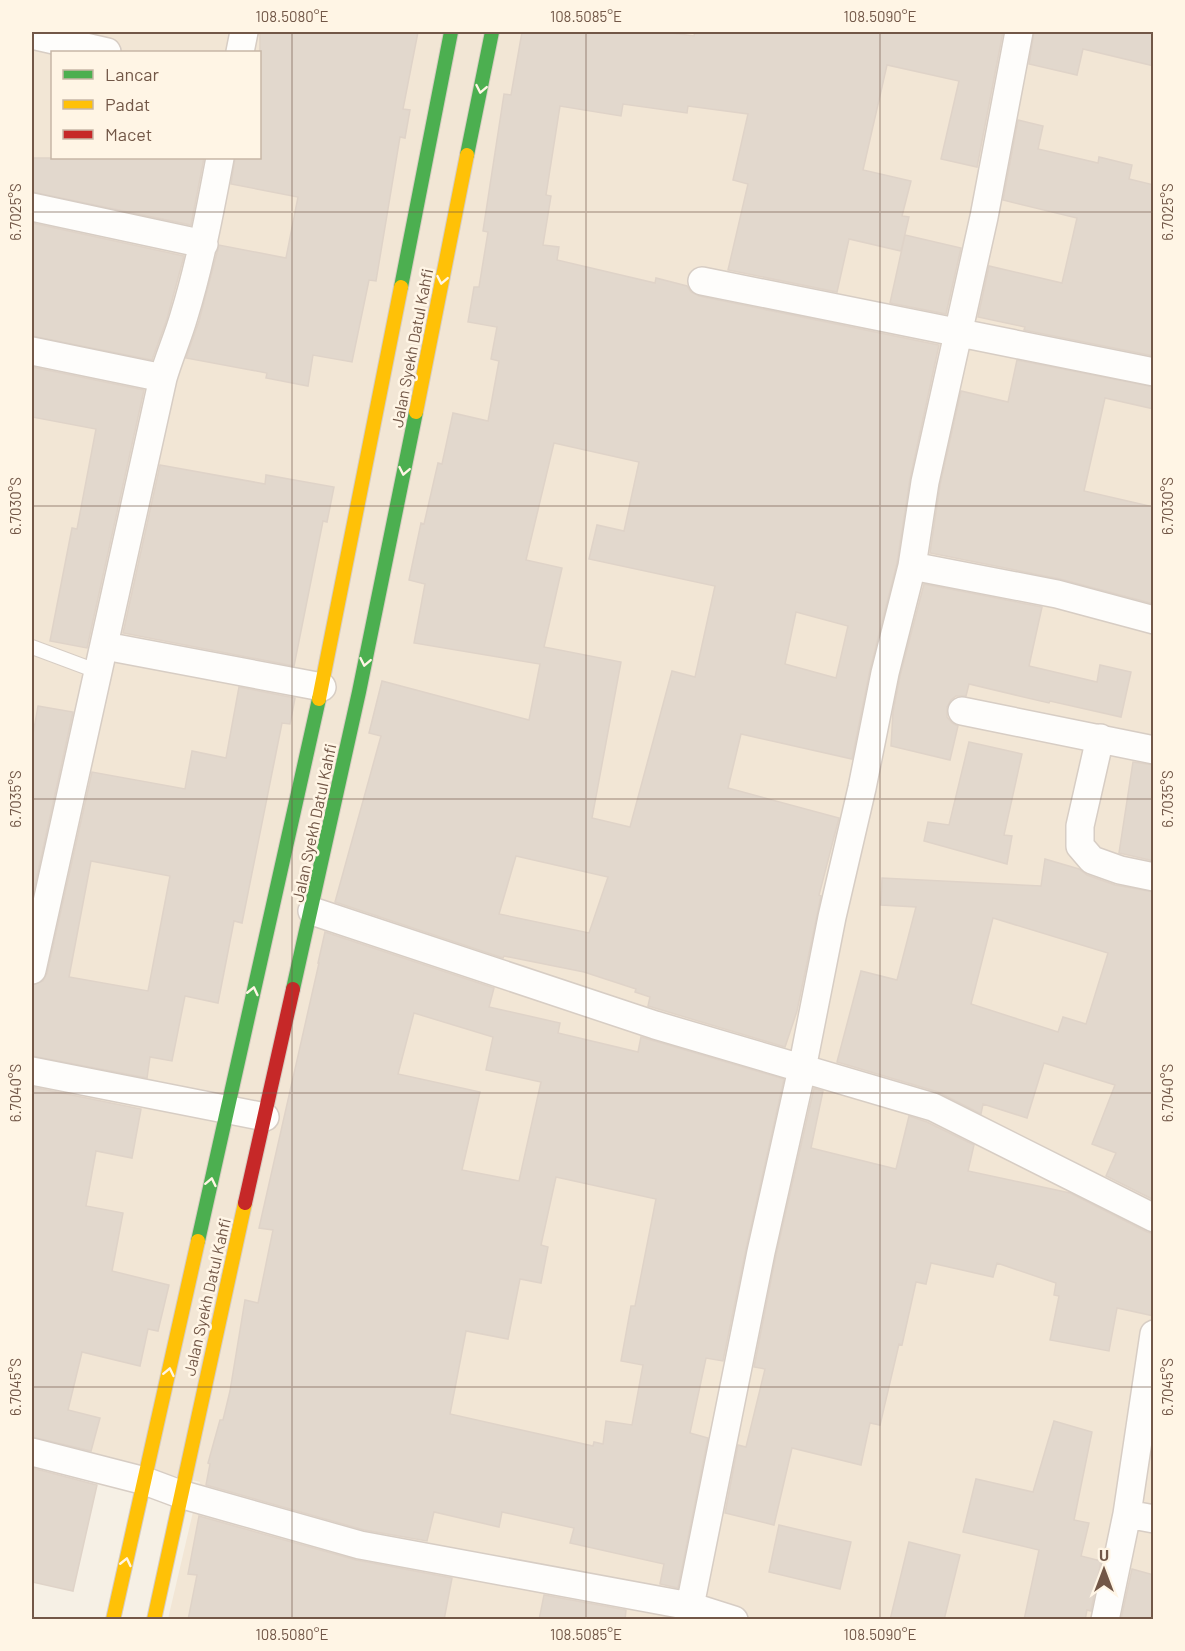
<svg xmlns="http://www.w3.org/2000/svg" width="1185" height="1651" viewBox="0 0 1185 1651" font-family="Barlow,sans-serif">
<rect width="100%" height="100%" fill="#f6f0e5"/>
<!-- residential -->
<path fill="#f2e6d5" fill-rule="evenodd" d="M32 32H1153V1619H168L200 1482 32 1441ZM52 52H260V158H52Z"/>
<!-- building -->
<path fill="#e2d8cd" stroke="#dfd3c8" stroke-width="1.5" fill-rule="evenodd" d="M260 32H418L403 109 410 110 405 138 400 137 376 281 369 280 352 362 313 355 308 386 266 378 267 373 186 358 199 321 219 245 286 258 298 197 231 184 235 158H260Z
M522 32H664L694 36 695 32H1003L977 167 941 159 959 81 887 65 863 170 911 181 902 216 909 217 901 251 849 239 837 292 728 270 748 184 733 180 748 114 688 106 687 113 623 104 621 116 560 106 546 195 551 196 543 245 559 247 557 260 655 283 656 278 687 286 691 292 699 296 939 345 910 479 897 563 870 670 852 759 741 734 728 788 839 818 819 895 821 896 797 1011 785 1047 648 1006 650 997 635 992 636 989 584 972 504 956 503 958 335 902 381 736 369 733 382 681 529 720 540 664 414 643 425 584 409 580 421 523 424 524 438 463 442 464 453 413 488 421 499 361 491 359 497 327 468 322 474 287H479L488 232 483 231 504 94 511 95ZM554 443 639 462 624 531 597 525 589 559 715 586 695 677 672 671 630 827 592 818 621 662 544 647 562 568 526 560ZM796 612 848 626 836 678 785 664ZM516 856 608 877 589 933 499 914Z
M1034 32H1154V66L1083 49 1077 75 1029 64Z
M1018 120 1043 126 1038 149 1098 163 1099 157 1132 165 1129 179 1154 185V356L1024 330 1025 327 978 317 989 266 1062 283 1077 218 1003 200Z
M32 158H204L191 225 32 192Z
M32 223 184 256 167 319 152 360 32 336Z
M905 235 961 248 946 314 890 303Z
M1017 360 1154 387V409L1105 398 1084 491 1154 507V604L1060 579 930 553 940 485 961 391 1008 402Z
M32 367 144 390 87 648 50 641 72 528 77 529 96 429 32 417Z
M160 465 265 484 266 475 334 487 327 522 323 521 294 666 123 633Z
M924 584 1042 607 1029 666 1097 682 1100 665 1131 672 1121 717 1050 701 1049 703 969 684 966 696H956L951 700 947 707V717L952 723 958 726 950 760 891 746 893 712 900 676Z
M239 687 295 698 290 724 282 723 242 923 234 921 218 1003 185 996 172 1061 150 1057 147 1078 32 1056V985L43 981 47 973 92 772 185 789 192 751 226 758ZM91 861 170 876 148 991 69 977Z
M38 706 73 712 32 899V740Z
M969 742 1022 754 1004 835 1012 836 1007 864 924 841 928 822 949 825Z
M1133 762 1154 765V861L1119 853Z
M1045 859 1079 869 1087 875 1115 885 1154 892V1200L1106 1176 1116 1153 1092 1144 1115 1085 1044 1063 1027 1118 983 1104 981 1114 938 1092 837 1062 861 971 897 980 916 907 881 905 882 878 1041 886ZM993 918 1108 953 1086 1024 1063 1017 1058 1032 971 1004Z
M325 932 494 988 489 1007 560 1023 558 1033 638 1052 641 1037 784 1079 746 1249 723 1361 706 1358 690 1433 708 1438 678 1588 660 1584 664 1564 570 1543 574 1528 502 1512 499 1527 434 1512 427 1541 364 1530 206 1485 210 1464 208 1463 220 1420H223L230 1391 245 1300 258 1303 273 1230 259 1228 319 963H318ZM414 1013 493 1037 486 1070 541 1082 519 1181 462 1170 480 1092 398 1074ZM556 1177 656 1199 635 1306H631L621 1361 643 1365 632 1425 606 1421 603 1444 594 1442 593 1446 450 1414 466 1331 508 1339 520 1279 541 1283 548 1247 541 1245Z
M32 1087 141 1109 132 1158 96 1151 86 1206 123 1213 112 1271 169 1285 158 1331 148 1329 140 1366 82 1352 68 1410 100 1418 91 1451 32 1437Z
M814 1088 823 1091 811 1148 896 1169 909 1116 927 1122 974 1145 968 1171 1070 1193 1147 1232 1154 1234V1316L1117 1308 1109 1351 1050 1340 1059 1296 1054 1295 1056 1283 997 1263 993 1277 931 1263 926 1284 916 1282 902 1345 899 1344 880 1425 870 1423 861 1465 792 1448 774 1525 725 1513 738 1445 746 1447 765 1369 754 1367 776 1255Z
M1054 1421 1092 1432 1074 1520 1089 1523 1081 1556 1101 1561 1091 1611 1087 1610 1085 1620H1024L1039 1550 963 1532 976 1479 1033 1492Z
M32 1468 97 1485 73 1591 32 1582Z
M199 1516 356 1560 452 1578 444 1620H188L197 1575 188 1574Z
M779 1525 851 1542 840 1589 769 1572Z
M909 1542 960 1555 944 1620H890Z
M1132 1569 1154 1575V1620L1121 1619Z
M544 1595 626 1610 625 1620H539Z"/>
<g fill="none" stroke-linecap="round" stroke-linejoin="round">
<defs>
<path id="lane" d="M32 647 99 672"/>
<path id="street" d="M32 35 107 52
M240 52 244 32
M32 207 204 244
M702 281 1154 372
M32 351 163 378
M912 566 1057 594 1154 620
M105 646 322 687
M962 711 1154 750
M1100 738 1080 826V846L1092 860 1120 870 1154 877
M312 911 655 1025 933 1107 1154 1218
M32 970 163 378C169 357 178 337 184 316 200 264 210 211 220 158
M32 1071 265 1117
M32 1452 145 1481 180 1494 360 1545 690 1606 734 1620
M1127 1514 1154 1519
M690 1606 761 1252 802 1069 832 917 862 788 885 673 912 566 925 482 984 217 1019 32
M1105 1620 1127 1514 1154 1334"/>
<path id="fast" d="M467 155 492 32
M401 287 451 32
M293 989 359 692 416 412
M198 1241 319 699"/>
<path id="slow" d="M416 412 467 155
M319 699 401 287
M113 1620 198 1241
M154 1620 245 1203"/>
<path id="jam" d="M245 1203 293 989"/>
</defs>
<!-- lane casing -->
<use href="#lane" stroke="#d7cdc4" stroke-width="16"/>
<!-- street casing -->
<use href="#street" stroke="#d7cdc4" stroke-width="30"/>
<!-- fast casing -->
<use href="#fast" stroke="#d6ccc2" stroke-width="16"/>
<!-- slow casing -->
<use href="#slow" stroke="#d6ccc2" stroke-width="16"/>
<!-- jam casing -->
<use href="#jam" stroke="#d6ccc2" stroke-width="16"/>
<!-- lane -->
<use href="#lane" stroke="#fefdfb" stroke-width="14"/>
<!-- street -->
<use href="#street" stroke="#fefdfb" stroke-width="27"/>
<!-- fast -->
<use href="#fast" stroke="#4caf50" stroke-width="14"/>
<!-- slow -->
<use href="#slow" stroke="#ffc107" stroke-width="14"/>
<!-- jam -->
<use href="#jam" stroke="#c62828" stroke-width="14"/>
</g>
<!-- one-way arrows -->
<defs><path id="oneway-chevron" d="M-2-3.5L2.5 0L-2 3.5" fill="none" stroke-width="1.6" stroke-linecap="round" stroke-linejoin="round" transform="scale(1.5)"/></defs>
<g stroke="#fff5e5">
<use href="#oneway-chevron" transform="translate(481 89) rotate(101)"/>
<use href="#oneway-chevron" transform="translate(442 280) rotate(101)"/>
<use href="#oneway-chevron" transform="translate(404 471) rotate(101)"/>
<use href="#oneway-chevron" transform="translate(365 662) rotate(101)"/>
<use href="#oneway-chevron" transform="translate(253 991) rotate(-77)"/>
<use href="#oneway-chevron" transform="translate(211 1182) rotate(-78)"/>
<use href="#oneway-chevron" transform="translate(169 1372) rotate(-78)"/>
<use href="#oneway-chevron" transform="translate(126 1562) rotate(-77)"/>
</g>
<!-- ticks -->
<path fill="none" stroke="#725747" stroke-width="1.5" stroke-opacity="0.45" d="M292 32V1620M586 32V1620M880 32V1620M32 212H1154M32 506H1154M32 799H1154M32 1093H1154M32 1387H1154"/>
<g text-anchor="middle" stroke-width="5" stroke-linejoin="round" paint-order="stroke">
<!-- street labels -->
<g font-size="16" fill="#725747" stroke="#fff5e5">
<text transform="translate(412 348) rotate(-79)" y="6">Jalan Syekh Datul Kahfi</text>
<text transform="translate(314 823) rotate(-78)" y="6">Jalan Syekh Datul Kahfi</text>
<text transform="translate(207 1297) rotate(-77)" y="6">Jalan Syekh Datul Kahfi</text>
</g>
</g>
<!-- border -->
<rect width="1185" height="1651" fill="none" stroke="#fff5e5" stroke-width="66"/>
<!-- legend -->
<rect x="51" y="51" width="210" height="108" fill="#fff5e5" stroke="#c7b6a6" stroke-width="1.5"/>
<rect x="63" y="70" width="30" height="9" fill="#4caf50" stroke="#c7b6a6" stroke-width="1.5"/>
<text x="105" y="81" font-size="18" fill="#725747">Lancar</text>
<rect x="63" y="100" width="30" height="9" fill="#ffc107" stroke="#c7b6a6" stroke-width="1.5"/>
<text x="105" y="111" font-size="18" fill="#725747">Padat</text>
<rect x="63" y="130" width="30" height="9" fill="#c62828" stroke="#c7b6a6" stroke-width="1.5"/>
<text x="105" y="141" font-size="18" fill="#725747">Macet</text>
<!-- north arrow -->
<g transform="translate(1104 1570)" stroke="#fff5e5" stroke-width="4.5" paint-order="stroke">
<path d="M0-4.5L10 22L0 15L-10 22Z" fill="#725747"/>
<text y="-9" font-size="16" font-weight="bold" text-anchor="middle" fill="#725747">U</text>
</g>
<rect x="33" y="33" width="1119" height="1585" fill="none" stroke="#725747" stroke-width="2"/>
<g font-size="15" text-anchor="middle" fill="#725747">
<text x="292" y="22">108.5080°E</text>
<text x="586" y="22">108.5085°E</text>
<text x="880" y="22">108.5090°E</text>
<text transform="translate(16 212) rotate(-90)" y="5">6.7025°S</text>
<text transform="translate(1168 212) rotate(-90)" y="5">6.7025°S</text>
<text transform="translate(16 506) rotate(-90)" y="5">6.7030°S</text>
<text transform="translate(1168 506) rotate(-90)" y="5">6.7030°S</text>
<text transform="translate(16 799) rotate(-90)" y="5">6.7035°S</text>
<text transform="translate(1168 799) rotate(-90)" y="5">6.7035°S</text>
<text transform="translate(16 1093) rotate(-90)" y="5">6.7040°S</text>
<text transform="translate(1168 1093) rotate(-90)" y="5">6.7040°S</text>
<text transform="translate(16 1387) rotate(-90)" y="5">6.7045°S</text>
<text transform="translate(1168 1387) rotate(-90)" y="5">6.7045°S</text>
<text x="292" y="1640">108.5080°E</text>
<text x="586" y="1640">108.5085°E</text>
<text x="880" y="1640">108.5090°E</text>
</g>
</svg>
